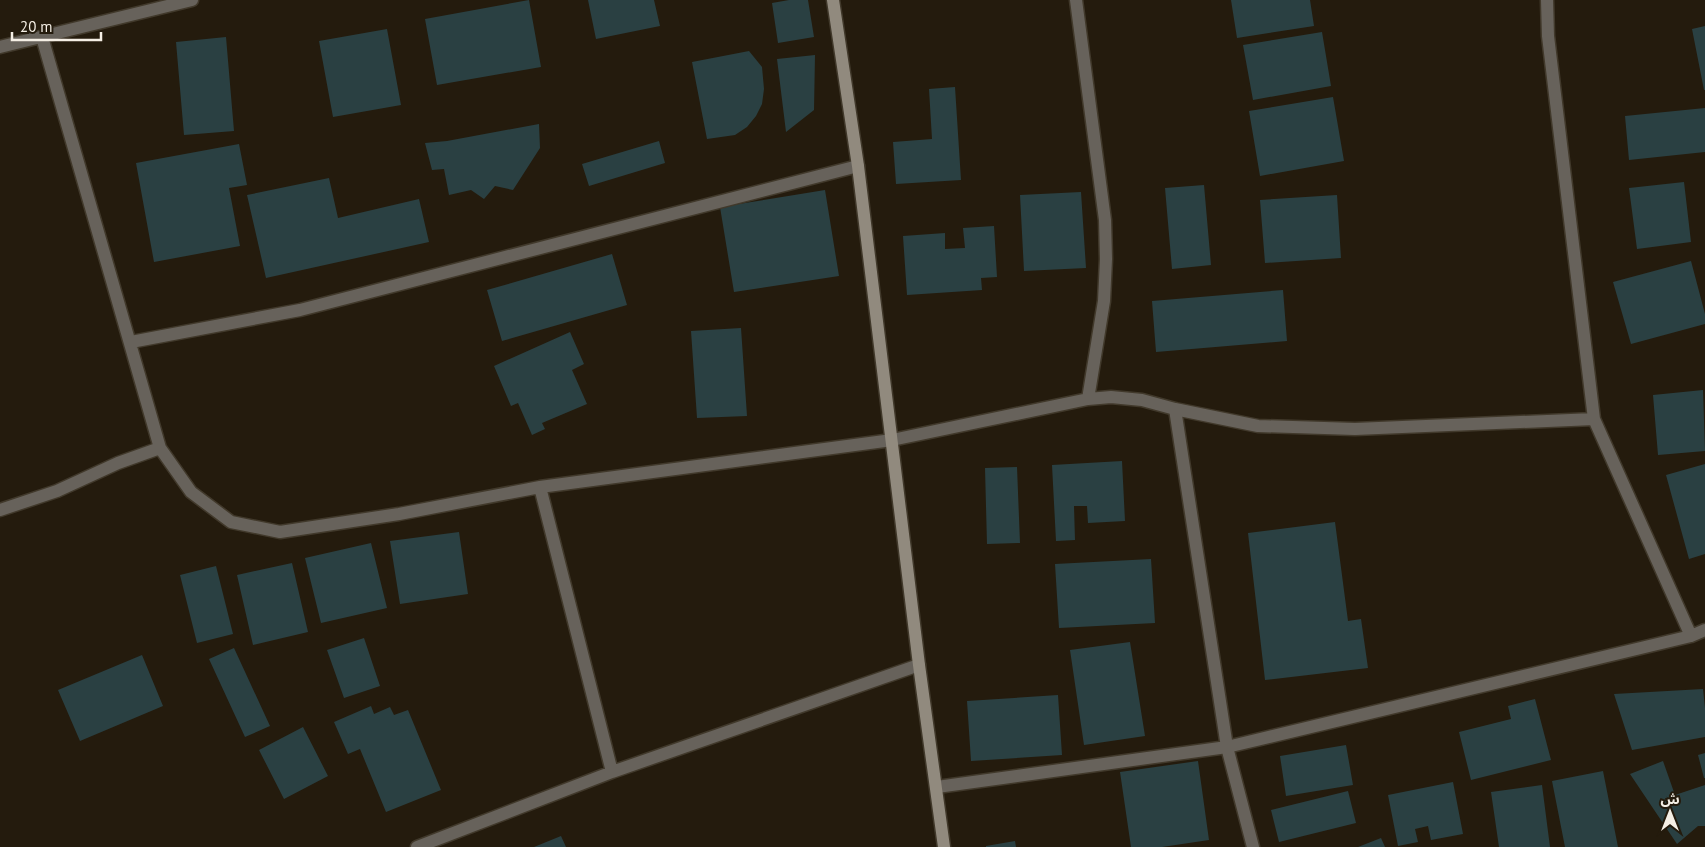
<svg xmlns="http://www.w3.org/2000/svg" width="1705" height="847" viewBox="0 0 1705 847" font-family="'PT Sans','Noto Sans Arabic',sans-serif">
<rect width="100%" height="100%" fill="#241b0d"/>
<!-- building -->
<path fill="#2a4042" d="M529 0 541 67 437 85 425 19Z
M588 0H654L660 26 596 39Z
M789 0H808L814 37 778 43 772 3Z
M1231 0H1310L1314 26 1237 38Z
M1705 26V90H1704L1692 29Z
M387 29 401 105 333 117 319 41Z
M1322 32 1331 86 1253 100 1243 45Z
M226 37 234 131 184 135 176 42Z
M749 51 762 67 764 89 762 104 756 116 747 127 735 135 707 139 692 62Z
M815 55 814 110 786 132 777 59Z
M955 87 961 180 896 184 893 142 932 139 929 89Z
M1333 97 1344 161 1260 176 1249 111Z
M1705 108V152L1629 160 1625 116Z
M539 124 540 148 513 190 495 186 484 199 471 190 449 195 444 169 432 170 425 143 447 141Z
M659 141 665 163 589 186 582 164Z
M239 144 247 185 229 188 240 246 154 262 136 163Z
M329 178 338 218 419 199 429 242 266 278 247 195Z
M1684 182 1691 242 1637 249 1629 188Z
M1204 185 1211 265 1172 269 1165 188Z
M825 190 839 276 734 292 720 207Z
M1081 192 1086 268 1024 271 1020 195Z
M1337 195 1341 258 1265 263 1260 200Z
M994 226 997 277 981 278 982 290 907 295 903 236 945 233V249L965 248 963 228Z
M612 254 627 305 502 341 487 290Z
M1691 261 1705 314V324L1631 344 1613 282Z
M1283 290 1287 341 1156 352 1152 301Z
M741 328 747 416 697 418 691 331Z
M570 332 584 364 572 370 587 404 542 423 545 429 532 435 518 403 511 406 494 366Z
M1703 390 1705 451 1658 455 1653 395Z
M1122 461 1125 521 1088 523 1087 506H1074L1075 540 1056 541 1052 465Z
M1705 464V554L1689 559 1666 475Z
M1017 467 1020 543 987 544 985 468Z
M1335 522 1348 621 1361 619 1368 668 1265 680 1248 533Z
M459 532 468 594 400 604 390 541Z
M371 543 387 608 321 623 305 558Z
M1151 559 1155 623 1059 628 1055 564Z
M292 563 308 632 253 645 237 575Z
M216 566 233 634 197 643 180 575Z
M364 638 380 686 344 698 327 650Z
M1130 642 1145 736 1084 745 1070 650Z
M234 648 270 726 245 737 209 659Z
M142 655 163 706 80 741 58 690Z
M1703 689 1705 708V737L1632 750 1614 694Z
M1058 695 1062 755 971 761 967 701Z
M1535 699 1551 760 1471 780 1459 732 1511 719 1508 706Z
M371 706 374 714 390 707 394 715 408 710 441 790 386 812 360 749 348 754 334 722Z
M303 727 328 776 284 799 259 750Z
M1346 745 1353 785 1286 796 1280 756Z
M1705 753V778H1704L1698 755Z
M1198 761 1209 840 1162 847H1131L1120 772Z
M1663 761 1675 795 1705 785V826H1698L1677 844 1630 774Z
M1603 771 1618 847H1565L1552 781Z
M1453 782 1463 834 1431 840 1428 826 1415 829 1418 842 1398 846 1388 795Z
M1542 785 1550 847H1499L1491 792Z
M1348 791 1356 823 1279 842 1271 810Z
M561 836 566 847H534Z
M1381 838 1385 847H1358Z
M1015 841 1016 847H986V846Z"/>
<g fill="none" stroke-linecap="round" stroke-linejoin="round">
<defs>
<path id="street" d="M1076 0 1105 220 1106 259 1104 301 1088 399
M1547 0 1548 36 1594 419 1691 636
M42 37 160 448 191 492 231 522 280 532 399 514 540 487 892 440 1088 399 1111 397 1142 400 1175 409 1258 426 1355 429 1594 419
M0 47 192 0
M131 342 300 310 858 166
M1175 409 1227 747 1253 847
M540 487 612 772
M0 510 57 491 118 463 160 448
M937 787 1227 747 1691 636 1705 630
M417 847 612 772 919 665"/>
<path id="secondary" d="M833 0 858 166 919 665 944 847"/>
</defs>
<!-- street casing -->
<use href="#street" stroke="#41392b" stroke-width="15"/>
<!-- secondary casing -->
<use href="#secondary" stroke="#41392b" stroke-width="15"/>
<!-- street -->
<use href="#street" stroke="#67625b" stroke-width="12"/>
<!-- secondary -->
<use href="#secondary" stroke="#918a7e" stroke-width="12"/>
</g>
<!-- north arrow -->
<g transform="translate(1670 812)" stroke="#241b0d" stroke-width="4" paint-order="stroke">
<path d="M0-4L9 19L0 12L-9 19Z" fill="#f5efe5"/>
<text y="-8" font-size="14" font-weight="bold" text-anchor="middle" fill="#f5efe5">ش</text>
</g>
<!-- scale -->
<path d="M12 32v8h89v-8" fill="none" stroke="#f5efe5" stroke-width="2.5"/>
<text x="20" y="32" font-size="15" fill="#f5efe5" stroke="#241b0d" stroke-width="4" paint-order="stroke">20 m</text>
</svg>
